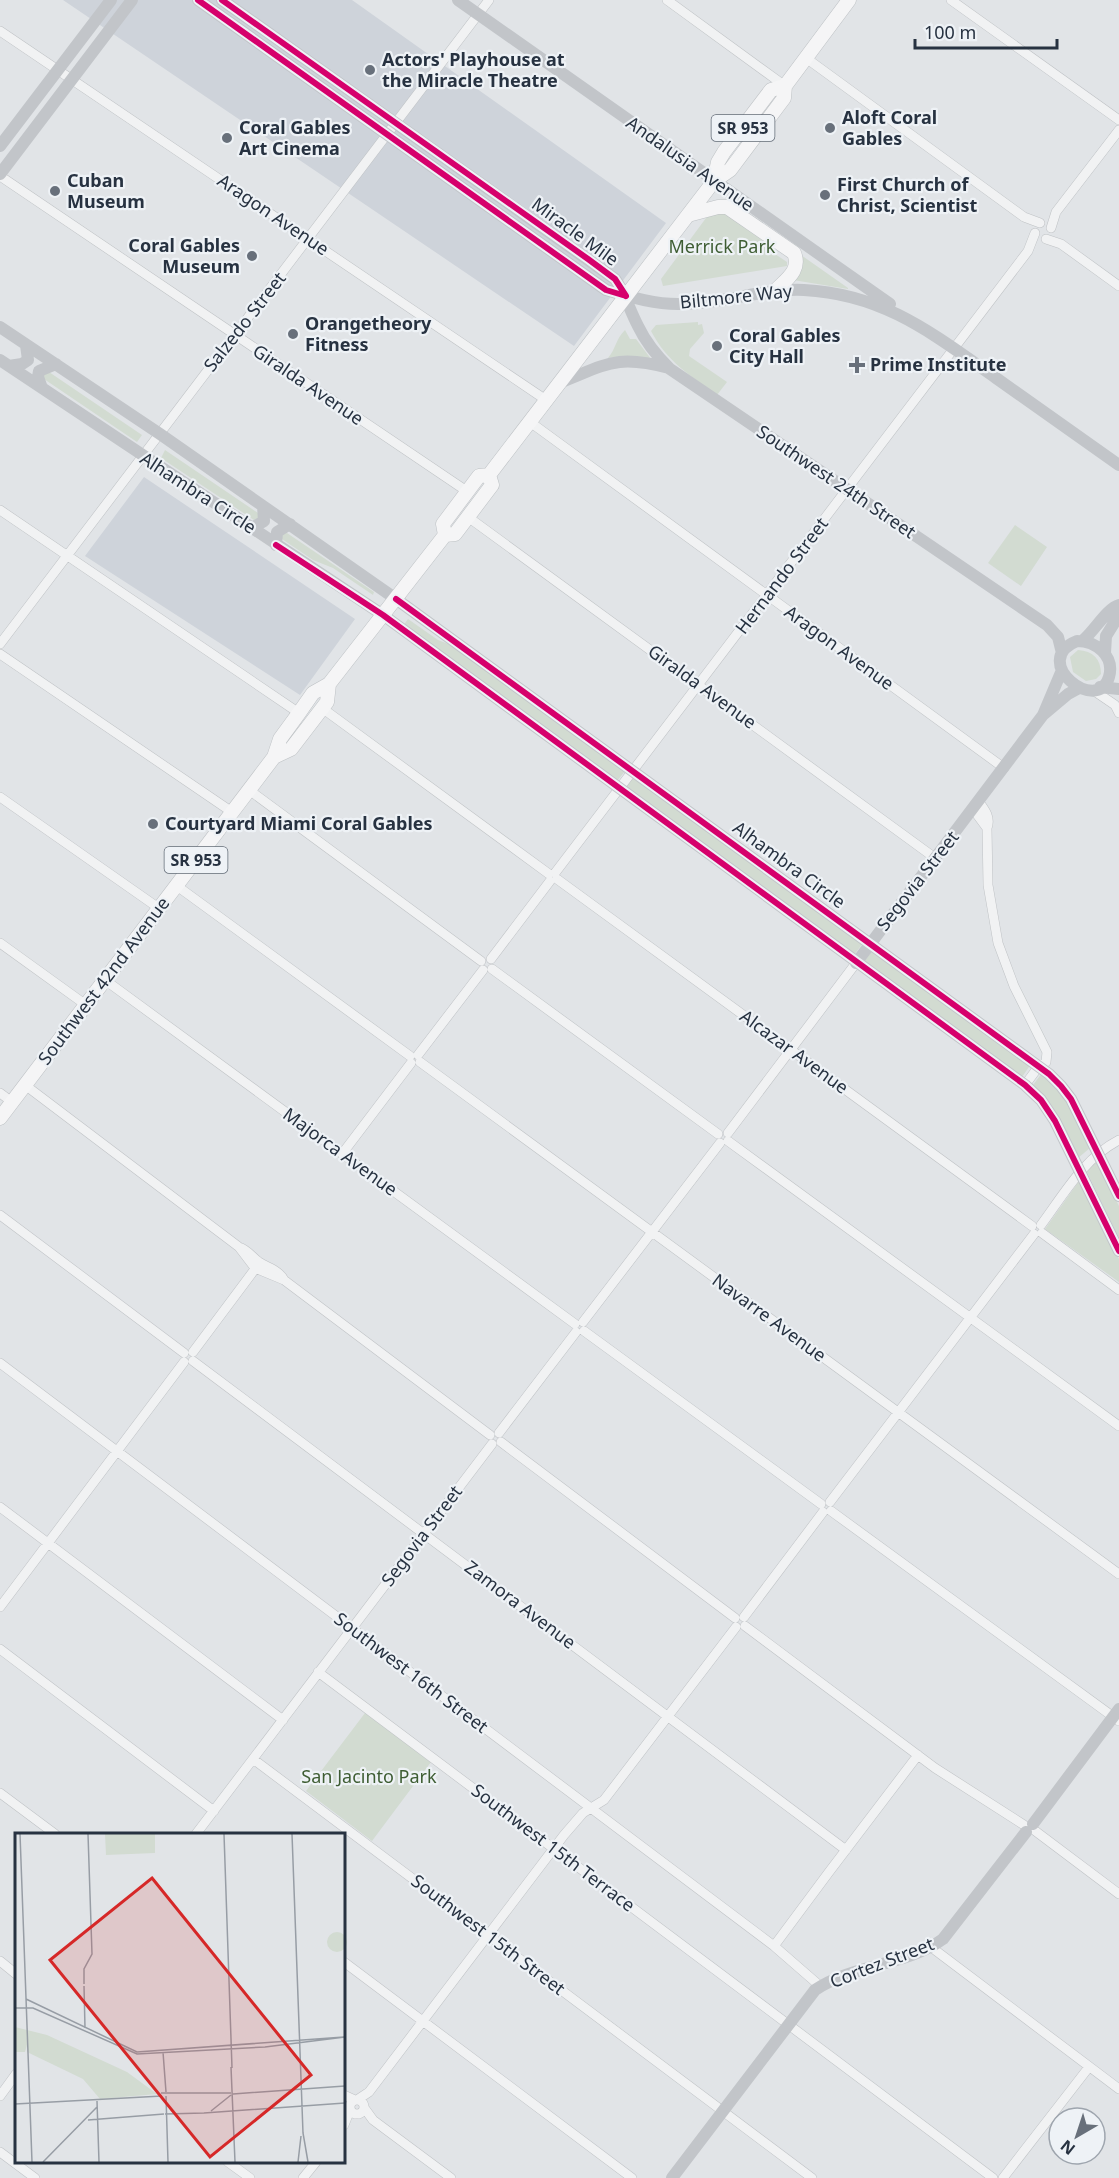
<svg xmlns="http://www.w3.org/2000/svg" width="1119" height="2178" viewBox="0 0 1119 2178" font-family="'Noto Sans',sans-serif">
<rect width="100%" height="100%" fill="#e1e4e7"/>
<!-- built -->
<path fill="#ced3da" d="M63 0H352L666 223 574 346Z
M144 477 355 619 300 695 85 556Z"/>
<!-- green -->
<path fill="#d2dbd1" d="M712 213 725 214 761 236 763 246 787 262V266L663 286 661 279 706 218Z
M801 255 848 288V289L793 280Z
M698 322V325L702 324 704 333 690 349 689 356 727 382 717 395C690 375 667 362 651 331L656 325Z
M625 330 630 339H636L651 359 625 356 608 358C616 349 615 340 625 330Z
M49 372 142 435 137 442 44 379 43 374Z
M165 450 258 513 259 518 254 520 161 458Z
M1015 525 1047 547 1021 586 988 563Z
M287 533 374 592 373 595 333 568 313 560 282 539V534Z
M408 619 438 640 451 645 626 770 617 781 403 626Z
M1078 650C1093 651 1101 659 1101 674L1096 679 1086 681 1073 672 1070 657Z
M633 777 863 943 854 955 626 788Z
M873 950 1031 1064 1022 1077 864 962Z
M1042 1073 1064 1095 1090 1148 1078 1158 1033 1085Z
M1096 1160 1119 1206V1238L1087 1172Z
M1079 1181 1119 1259V1282L1045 1229Z
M365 1713 431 1762 372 1841 306 1791Z"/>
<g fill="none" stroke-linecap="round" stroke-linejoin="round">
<defs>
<path id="street" d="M667 0 785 86
M951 0 1119 120
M0 31 546 400
M806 58 1024 217 1040 223
M0 176 468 492
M1051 228 1056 212 1119 130
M1046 239 1061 244 1119 286
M530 422 1004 768
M0 510 299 713
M468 517 935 858
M0 644 489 0
M0 654 232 812
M1093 690 1115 705 1119 713
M322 708 549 874
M249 790 481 961
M0 797 160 909
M979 802C985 810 991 818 987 828L988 885 998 943 1014 986 1047 1052 1046 1062 1039 1066 1025 1085
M973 809 987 828
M555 873 1028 251 1035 233
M557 879 1032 1226
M177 886 410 1056
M0 943 86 1005
M491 959 550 881
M492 969 718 1134
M105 980 575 1324
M418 1055 483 970
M420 1062 1119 1574
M25 1085 239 1247
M0 1093 12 1102
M728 1133 856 963
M728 1141 1119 1426
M342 1154 411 1063
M0 1215 184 1353
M1041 1225C1064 1194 1084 1158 1119 1140
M1042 1233 1119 1290
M284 1280 255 1268 239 1247C248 1250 252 1257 259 1262 268 1268 279 1270 284 1280L490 1435
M583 1322 720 1143
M584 1331 821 1504
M193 1352 258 1265
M193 1361 846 1850
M0 1363 774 1946 820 1986
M499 1433 576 1332
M501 1442 735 1618
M830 1502 1034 1234
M0 1507 283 1720
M831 1511 1119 1721
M0 1607 184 1362
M744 1617 823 1512
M745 1626 935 1768 1024 1825
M0 1649 214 1811
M318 1672 993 2178
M253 1759 812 2178
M0 1793 55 1834
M1034 1830 1119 1894
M196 1834 492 1444
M774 1946 829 1872 918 1755
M931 1947 1119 2089
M0 1961 16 1974
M344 1962 632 2178
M344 2095 355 2100
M0 2096 16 2074
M350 2107a7 7 0 1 1 14 0a7 7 0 1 1-14 0Z
M357 2100 369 2092 564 1835 583 1813 604 1800 736 1627
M365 2109 373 2120 451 2178
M344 2125 350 2110
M0 2152 35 2178
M228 2162 250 2178
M303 2178 316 2162
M1003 2178 1089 2067"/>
<path id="primary" d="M714 181 718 162 724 152 771 90 785 86
M688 215 718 207H727L794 253C801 270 787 279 776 290
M445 535 455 534 492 485 489 475
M274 757 291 749 327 702 329 684
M0 1118 274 757 280 739 299 713 313 693 329 684 445 535 443 524 479 476 489 475 714 181 730 170 784 98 785 86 849 0"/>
</defs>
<!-- street casing -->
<use href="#street" stroke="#bfc2c5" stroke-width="10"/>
<!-- primary casing -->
<use href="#primary" stroke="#bdc1c4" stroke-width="15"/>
<!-- street -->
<use href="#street" stroke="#f1f2f3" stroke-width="9"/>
<!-- secondary -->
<path stroke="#c2c5c9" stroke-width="12" d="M198 0 606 290C630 297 657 305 682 304 723 304 763 288 804 290 884 294 933 334 996 378 1037 407 1078 436 1119 465
M222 0 615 279C626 295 629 309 638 326 646 343 657 356 670 369L1047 625 1058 637 1062 653
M458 0 890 304
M0 146 111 0
M0 174 132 0
M0 327 160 434 396 599 1049 1074 1061 1086 1071 1099 1119 1196
M0 360 383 615 1025 1085 1041 1100 1055 1121 1119 1251
M9 366 22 364 28 360 26 345
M559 383C608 364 616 354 669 368
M42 388 38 377 39 371 56 364
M252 528 264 521 263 506
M276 545 277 532 290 524
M1077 641C1096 641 1115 656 1109 677 1098 716 1028 661 1077 641Z
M1082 641C1093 633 1107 608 1119 605
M1105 653 1106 636 1119 615
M1100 687 1119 689
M1043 715 1068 694 1079 688
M856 963 1043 715 1062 670
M1033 1824 1119 1709
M672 2178 815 1990C853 1964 906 1966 943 1939L1026 1832"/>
<!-- primary -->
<use href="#primary" stroke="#f5f5f6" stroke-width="14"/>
<defs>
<path id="cycleway" d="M198 0 606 290 626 296
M222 0 588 259 615 279 626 296
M276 545 383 615 1025 1085 1041 1100 1055 1121 1119 1251
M396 599 1049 1074 1061 1086 1071 1099 1119 1196"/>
</defs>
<!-- cycleway casing -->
<use href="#cycleway" stroke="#eef2f6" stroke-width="10"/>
<!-- cycleway -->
<use href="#cycleway" stroke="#d6006c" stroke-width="6"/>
</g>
<!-- markers -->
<g fill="#68707b" stroke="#eef2f6" stroke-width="2">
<circle cx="370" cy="70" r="6"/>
<circle cx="830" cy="128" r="6"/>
<circle cx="227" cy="138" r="6"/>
<circle cx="55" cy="191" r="6"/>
<circle cx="825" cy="195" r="6"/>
<circle cx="252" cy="256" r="6"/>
<circle cx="293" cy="334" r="6"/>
<circle cx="717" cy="346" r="6"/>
<path d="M854 356h6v6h6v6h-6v6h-6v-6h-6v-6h6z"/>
<circle cx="153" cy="824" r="6"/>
</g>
<g text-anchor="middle" stroke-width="4.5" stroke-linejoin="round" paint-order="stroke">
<!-- shield labels -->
<g fill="#eef2f6" stroke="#636c77" stroke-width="1.5">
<rect x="711.5" y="115" width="63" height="26" rx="4.5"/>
<rect x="164.5" y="847" width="63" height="26" rx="4.5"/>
</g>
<g font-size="16" font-weight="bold" fill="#273241">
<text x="743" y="134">SR 953</text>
<text x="196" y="866">SR 953</text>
</g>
<!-- poi labels -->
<g font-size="18" font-weight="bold" fill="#273241" stroke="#eef2f6" text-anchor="start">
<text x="382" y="66">Actors' Playhouse at<tspan x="382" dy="21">the Miracle Theatre</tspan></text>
<text x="842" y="124">Aloft Coral<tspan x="842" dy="21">Gables</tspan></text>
<text x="239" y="134">Coral Gables<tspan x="239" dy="21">Art Cinema</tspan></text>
<text x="67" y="187">Cuban<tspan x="67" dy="21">Museum</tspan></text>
<text x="837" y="191">First Church of<tspan x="837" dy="21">Christ, Scientist</tspan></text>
<text x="240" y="252" text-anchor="end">Coral Gables<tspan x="240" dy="21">Museum</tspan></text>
<text x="305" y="330">Orangetheory<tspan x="305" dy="21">Fitness</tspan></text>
<text x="729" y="342">Coral Gables<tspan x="729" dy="21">City Hall</tspan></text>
<text x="870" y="371">Prime Institute</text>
<text x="165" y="830">Courtyard Miami Coral Gables</text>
</g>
<!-- street labels -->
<g font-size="18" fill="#273241" stroke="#eef2f6">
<text transform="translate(690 164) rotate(35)" y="6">Andalusia Avenue</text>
<text transform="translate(273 215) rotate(34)" y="6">Aragon Avenue</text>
<text transform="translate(575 232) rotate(36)" y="6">Miracle Mile</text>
<text transform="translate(736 297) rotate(-6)" y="6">Biltmore Way</text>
<text transform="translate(245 322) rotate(-52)" y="6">Salzedo Street</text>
<text transform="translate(308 385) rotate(34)" y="6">Giralda Avenue</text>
<text transform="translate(836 482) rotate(34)" y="6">Southwest 24th Street</text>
<text transform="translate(198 493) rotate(33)" y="6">Alhambra Circle</text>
<text transform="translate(782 576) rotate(-53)" y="6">Hernando Street</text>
<text transform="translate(839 648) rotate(36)" y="6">Aragon Avenue</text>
<text transform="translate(702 687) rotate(36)" y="6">Giralda Avenue</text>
<text transform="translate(789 865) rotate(36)" y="6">Alhambra Circle</text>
<text transform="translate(918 881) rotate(-52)" y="6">Segovia Street</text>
<text transform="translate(104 981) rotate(-53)" y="6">Southwest 42nd Avenue</text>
<text transform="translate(794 1052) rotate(36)" y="6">Alcazar Avenue</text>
<text transform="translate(340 1152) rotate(36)" y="6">Majorca Avenue</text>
<text transform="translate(769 1318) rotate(36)" y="6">Navarre Avenue</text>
<text transform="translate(422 1536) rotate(-53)" y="6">Segovia Street</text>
<text transform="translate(520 1605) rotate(37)" y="6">Zamora Avenue</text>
<text transform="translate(411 1673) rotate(37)" y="6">Southwest 16th Street</text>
<text transform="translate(553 1848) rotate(37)" y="6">Southwest 15th Terrace</text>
<text transform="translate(488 1935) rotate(37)" y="6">Southwest 15th Street</text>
<text transform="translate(882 1963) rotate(-21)" y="6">Cortez Street</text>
</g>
<!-- park labels -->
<g font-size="18" fill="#3e5d33" stroke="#eef2f6">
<text x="722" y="253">Merrick Park</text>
<text x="369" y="1783">San Jacinto Park</text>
</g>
</g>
<!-- overview -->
<g transform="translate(15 1833)">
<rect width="330" height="330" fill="#e1e4e7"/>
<path d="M90 1H140V20L91 22ZM312 109a10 10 0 1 1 20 0a10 10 0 1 1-20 0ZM0 194 32 202 112 239 142 261 85 266 68 246 12 219V212L10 219H0Z" fill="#d2dbd1"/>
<path fill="none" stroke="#979da5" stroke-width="1.5" d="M5 1 17 329M209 1 217 235M277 1 288 300 293 329M69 151V136L77 121 73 1M69 153 70 195M11 166 122 219 329 204M0 175H18L122 221 250 214 330 204M148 219 151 259M216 234 220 329M146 260H216M218 261 330 253M151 263 153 329M82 268 84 329M0 271 147 263M196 278 216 262M189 280 330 270M150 281 189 280M73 287 149 281M28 329 82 274M283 329 286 303"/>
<path fill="#d62828" fill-opacity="0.15" stroke="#d62828" stroke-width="3" d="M137 45 296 242 195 324 35 127Z"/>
<rect width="330" height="330" fill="none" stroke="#273241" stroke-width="3"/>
</g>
<!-- north arrow -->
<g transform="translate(1077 2136) rotate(219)"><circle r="28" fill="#eef2f6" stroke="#9ea5ae" stroke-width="1.5"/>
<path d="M0-4.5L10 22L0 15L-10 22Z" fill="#68707b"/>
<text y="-9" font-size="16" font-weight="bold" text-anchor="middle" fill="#273241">N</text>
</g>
<!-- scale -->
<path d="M915 39v9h142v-9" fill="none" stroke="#273241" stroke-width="3"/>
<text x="924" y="39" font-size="18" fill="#273241" stroke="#eef2f6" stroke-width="4.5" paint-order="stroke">100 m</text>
</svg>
